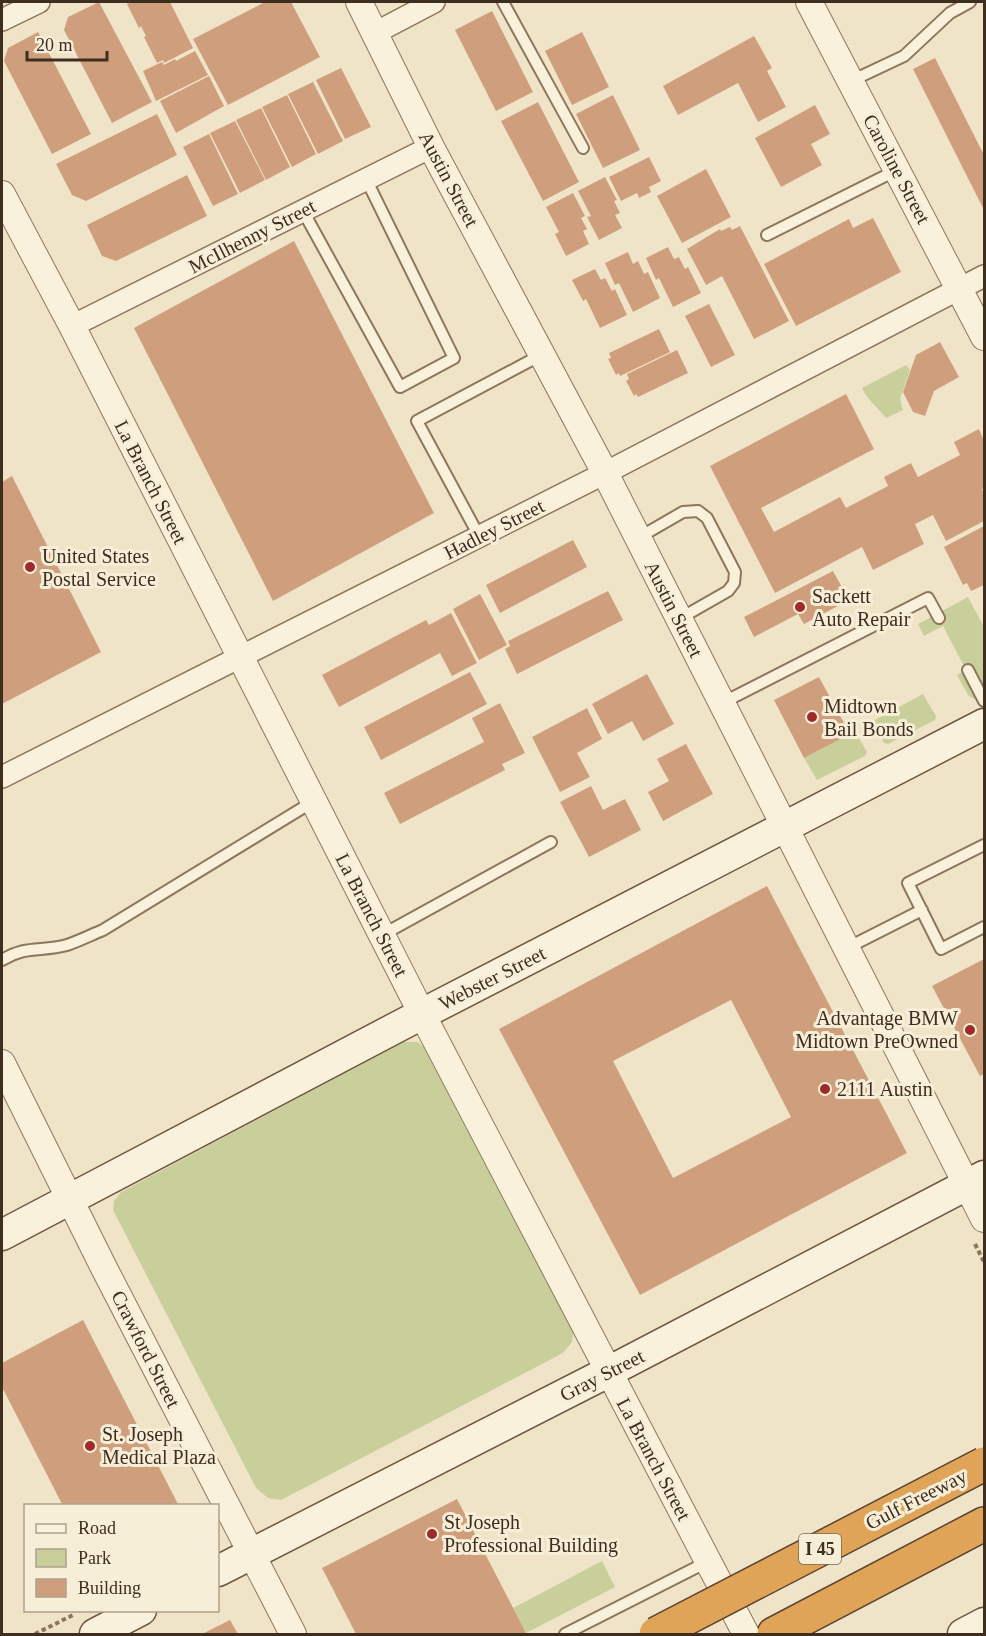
<svg xmlns="http://www.w3.org/2000/svg" width="986" height="1636" viewBox="0 0 986 1636" font-family="'Times New Roman',serif">
<rect width="100%" height="100%" fill="#f0e4c8"/>
<!-- green -->
<path fill="#c9cf9b" d="M906 365 910 370 900 399 903 410 886 418C878 408 867 399 862 388Z
M968 597 984 627V694L974 699 968 695 957 675 966 670 943 626 924 636 918 624Z
M923 694 936 716 935 720 888 744 884 743 873 721Z
M855 731 867 752 865 756 817 780 804 758Z
M404 1042H418L426 1049 574 1327 572 1342 563 1353 281 1500 268 1498 256 1488 113 1210 114 1201 121 1192Z
M602 1561 615 1587 526 1633 513 1608Z"/>
<!-- building -->
<path fill="#cf9f7d" fill-rule="evenodd" d="M99 2 152 102 112 123 64 30 68 17Z
M131 2H170L193 48 164 63 163 60 157 63 144 37 146 36 141 26 139 28 127 4Z
M265 2H291L320 57 228 105 193 39Z
M492 11 533 92 496 111 455 30Z
M38 32 91 134 52 154 4 61 8 48Z
M582 32 609 87 572 105 545 51Z
M754 36 772 68 767 71 786 107 758 122 738 83 678 115 663 86Z
M195 51 208 75 156 101 143 71 162 62 164 65 175 59 176 61Z
M935 58 984 155V210L913 69Z
M341 68 371 127 345 139 316 80Z
M209 76 224 106 176 133 160 101Z
M313 82 343 141 318 154 288 94Z
M287 95 316 154 292 167 262 107Z
M613 95 640 150 603 168 576 114Z
M538 102 579 182 543 201 501 121Z
M815 105 830 134 811 144 822 165 781 187 755 138Z
M261 108 290 167 266 180 236 120Z
M157 114 177 155 86 201 72 195 56 164Z
M235 121 265 180 240 193 210 133Z
M209 134 238 194 213 206 183 147Z
M649 157 661 181 649 187 651 192 639 198 637 193 621 201 609 177Z
M706 169 731 217 682 243 657 196Z
M187 175 207 216 116 261 102 256 87 225Z
M605 177 617 200 614 201 620 213 615 215 622 228 599 240 587 217 591 216 578 191Z
M573 193 585 216 581 218 587 229 583 231 589 244 566 256 555 234 559 232 546 207Z
M873 218 901 272 796 326 764 264 849 219 853 228Z
M740 226 789 321 754 339 722 276 706 285 687 249 720 229 721 231 730 227 732 230Z
M294 241 434 513 273 601 134 328Z
M668 247 674 259 679 257 685 269 688 267 701 293 673 307 659 278 656 280 646 258Z
M628 252 633 264 638 261 644 274 648 272 660 298 633 312 619 283 615 285 605 263Z
M595 269 601 280 605 278 612 291 615 289 627 315 600 328 586 299 583 301 572 280Z
M709 304 735 355 711 367 685 316Z
M659 329 670 352 620 376 619 373 616 375 608 359 611 358 609 353Z
M940 342 959 377 934 391 925 416 913 412 903 392 916 355Z
M677 350 688 373 638 397 636 394 634 396 626 381 629 379 627 374Z
M846 394 874 449 761 508 774 532 840 497 846 508 888 486 884 477 911 463 918 477 960 455 954 442 979 429 984 441V488L982 489 984 494V521L946 541 933 515 915 524 924 544 873 570 862 547 775 593 710 466Z
M12 476 101 652 2 704V482Z
M984 526V585L971 591 967 583 963 585 944 547Z
M573 540 587 567 500 613 486 585Z
M833 571 849 600 804 624 798 614 754 637 744 617Z
M608 591 623 620 517 674 505 649 510 646 508 641Z
M480 594 507 645 479 660 453 609Z
M451 613 477 663 452 676 440 653 339 707 322 675 426 620 429 625Z
M470 672 487 704 381 760 364 727Z
M647 674 674 724 643 741 632 721 608 734 592 704Z
M819 677 850 734 804 758 774 700Z
M500 703 525 753 502 764 505 770 400 824 384 793 484 742 472 718Z
M587 708 602 739 577 753 590 777 560 792 532 737Z
M686 744 713 794 663 821 648 792 669 781 657 759Z
M591 786 603 810 625 799 641 830 589 857 560 802Z
M767 886 907 1153 640 1295 499 1029ZM731 1000 791 1117 673 1178 613 1061Z
M984 959V1074L980 1076 932 986Z
M83 1320 179 1506H63L2 1387V1363Z
M457 1499 526 1633 356 1634 322 1568Z
M230 1620 238 1634H202Z"/>
<g fill="none" stroke-linecap="round" stroke-linejoin="round">
<defs>
<path id="service" d="M503 2 583 148
M851 81 904 56 950 13 970 2
M303 211 400 387 454 358 366 179
M767 235 897 170
M479 536 417 421 541 355
M638 538 683 512 698 511 707 518 735 572 734 583 728 591 679 619
M968 670 984 701
M722 703 928 598 939 618
M984 845 908 883 941 949 984 927
M382 935 551 842
M847 948 922 910
M2 960C26 945 41 952 67 945 79 941 91 935 103 930L314 801
M565 1634 707 1562"/>
<path id="minor" d="M2 20 39 2
M375 33 434 2
M72 326 431 147
M2 777 605 473 984 276"/>
<path id="tertiary" d="M359 2 431 147 605 473 984 1219
M809 2 984 337
M2 194 72 326 422 1014 746 1634
M2 1063 104 1268 293 1634"/>
<path id="secondary" d="M2 1235 422 1014 984 724
M218 1571 608 1372 984 1176
M95 1634 141 1610
M963 1634 984 1623"/>
<path id="motorway" d="M774 1634 984 1524"/>
</defs>
<!-- service casing -->
<use href="#service" stroke="#8d765c" stroke-width="14"/>
<!-- minor casing -->
<use href="#minor" stroke="#8d765c" stroke-width="24"/>
<!-- tertiary casing -->
<use href="#tertiary" stroke="#8d765c" stroke-width="28"/>
<!-- secondary casing -->
<use href="#secondary" stroke="#6f573f" stroke-width="33"/>
<!-- motorway casing -->
<use href="#motorway" stroke="#5b4430" stroke-width="36"/>
<!-- path -->
<path stroke="#8d765c" stroke-width="4" stroke-dasharray="4.5 3" stroke-linecap="butt" d="M975 1244 984 1262
M35 1634 75 1614"/>
<!-- service -->
<use href="#service" stroke="#faf1dc" stroke-width="10"/>
<!-- minor -->
<use href="#minor" stroke="#faf1dc" stroke-width="21"/>
<!-- tertiary -->
<use href="#tertiary" stroke="#faf1dc" stroke-width="26"/>
<!-- secondary -->
<use href="#secondary" stroke="#faf1dc" stroke-width="30"/>
<!-- motorway -->
<use href="#motorway" stroke="#e0a458" stroke-width="33"/>
<defs>
<path id="motorway-bridge" d="M656 1634 984 1464"/>
</defs>
<!-- motorway-bridge casing -->
<use href="#motorway-bridge" stroke="#5b4430" stroke-width="36" stroke-linecap="butt"/>
<!-- motorway-bridge -->
<use href="#motorway-bridge" stroke="#e0a458" stroke-width="33"/>
</g>
<!-- markers -->
<g fill="#9e2a2b" stroke="#f7eed8" stroke-width="2">
<circle cx="30" cy="567" r="6"/>
<circle cx="800" cy="607" r="6"/>
<circle cx="812" cy="717" r="6"/>
<circle cx="970" cy="1030" r="6"/>
<circle cx="825" cy="1089" r="6"/>
<circle cx="90" cy="1446" r="6"/>
<circle cx="432" cy="1534" r="6"/>
</g>
<g text-anchor="middle" stroke-width="6" stroke-linejoin="round" paint-order="stroke">
<!-- shield labels -->
<rect fill="#f7eed8" stroke="#756857" stroke-width="1.5" x="799" y="1534" width="42" height="30" rx="4.5"/>
<g font-size="18" font-weight="bold" fill="#3d2e20">
<text x="820" y="1555">I 45</text>
</g>
<!-- street labels -->
<g font-size="20" fill="#3d2e20" stroke="#f7eed8">
<text transform="translate(897 169) rotate(62)" y="7">Caroline Street</text>
<text transform="translate(449 179) rotate(62)" y="7">Austin Street</text>
<text transform="translate(252 236) rotate(-27)" y="7">McIlhenny Street</text>
<text transform="translate(151 482) rotate(63)" y="7">La Branch Street</text>
<text transform="translate(494 529) rotate(-27)" y="7">Hadley Street</text>
<text transform="translate(674 609) rotate(63)" y="7">Austin Street</text>
<text transform="translate(372 915) rotate(63)" y="7">La Branch Street</text>
<text transform="translate(492 978) rotate(-27)" y="7">Webster Street</text>
<text transform="translate(146 1349) rotate(63)" y="7">Crawford Street</text>
<text transform="translate(602 1375) rotate(-27)" y="7">Gray Street</text>
<text transform="translate(654 1459) rotate(62)" y="7">La Branch Street</text>
<text transform="translate(916 1499) rotate(-27)" y="7">Gulf Freeway</text>
</g>
<!-- poi labels -->
<g font-size="20" fill="#3d2e20" stroke="#f7eed8" text-anchor="start">
<text x="42" y="563">United States<tspan x="42" dy="23">Postal Service</tspan></text>
<text x="812" y="603">Sackett<tspan x="812" dy="23">Auto Repair</tspan></text>
<text x="824" y="713">Midtown<tspan x="824" dy="23">Bail Bonds</tspan></text>
<text x="958" y="1025" text-anchor="end">Advantage BMW<tspan x="958" dy="23">Midtown PreOwned</tspan></text>
<text x="837" y="1096">2111 Austin</text>
<text x="102" y="1441">St. Joseph<tspan x="102" dy="23">Medical Plaza</tspan></text>
<text x="444" y="1529">St Joseph<tspan x="444" dy="23">Professional Building</tspan></text>
</g>
</g>
<!-- border -->
<rect width="986" height="1636" fill="none" stroke="#3d2e20" stroke-width="6"/>
<!-- legend -->
<rect x="24" y="1504" width="195" height="108" fill="#f7eed8" stroke="#ada18e" stroke-width="1.5"/>
<rect x="36" y="1524" width="30" height="9" fill="#faf1dc" stroke="#ada18e" stroke-width="1.5"/>
<text x="78" y="1534" font-size="18" fill="#3d2e20">Road</text>
<rect x="36" y="1549" width="30" height="18" fill="#c9cf9b" stroke="#ada18e" stroke-width="1.5"/>
<text x="78" y="1564" font-size="18" fill="#3d2e20">Park</text>
<rect x="36" y="1579" width="30" height="18" fill="#cf9f7d" stroke="#ada18e" stroke-width="1.5"/>
<text x="78" y="1594" font-size="18" fill="#3d2e20">Building</text>
<!-- scale -->
<path d="M27 51v9h80v-9" fill="none" stroke="#3d2e20" stroke-width="3"/>
<text x="36" y="51" font-size="18" fill="#3d2e20" stroke="#f7eed8" stroke-width="4.5" paint-order="stroke">20 m</text>
</svg>
